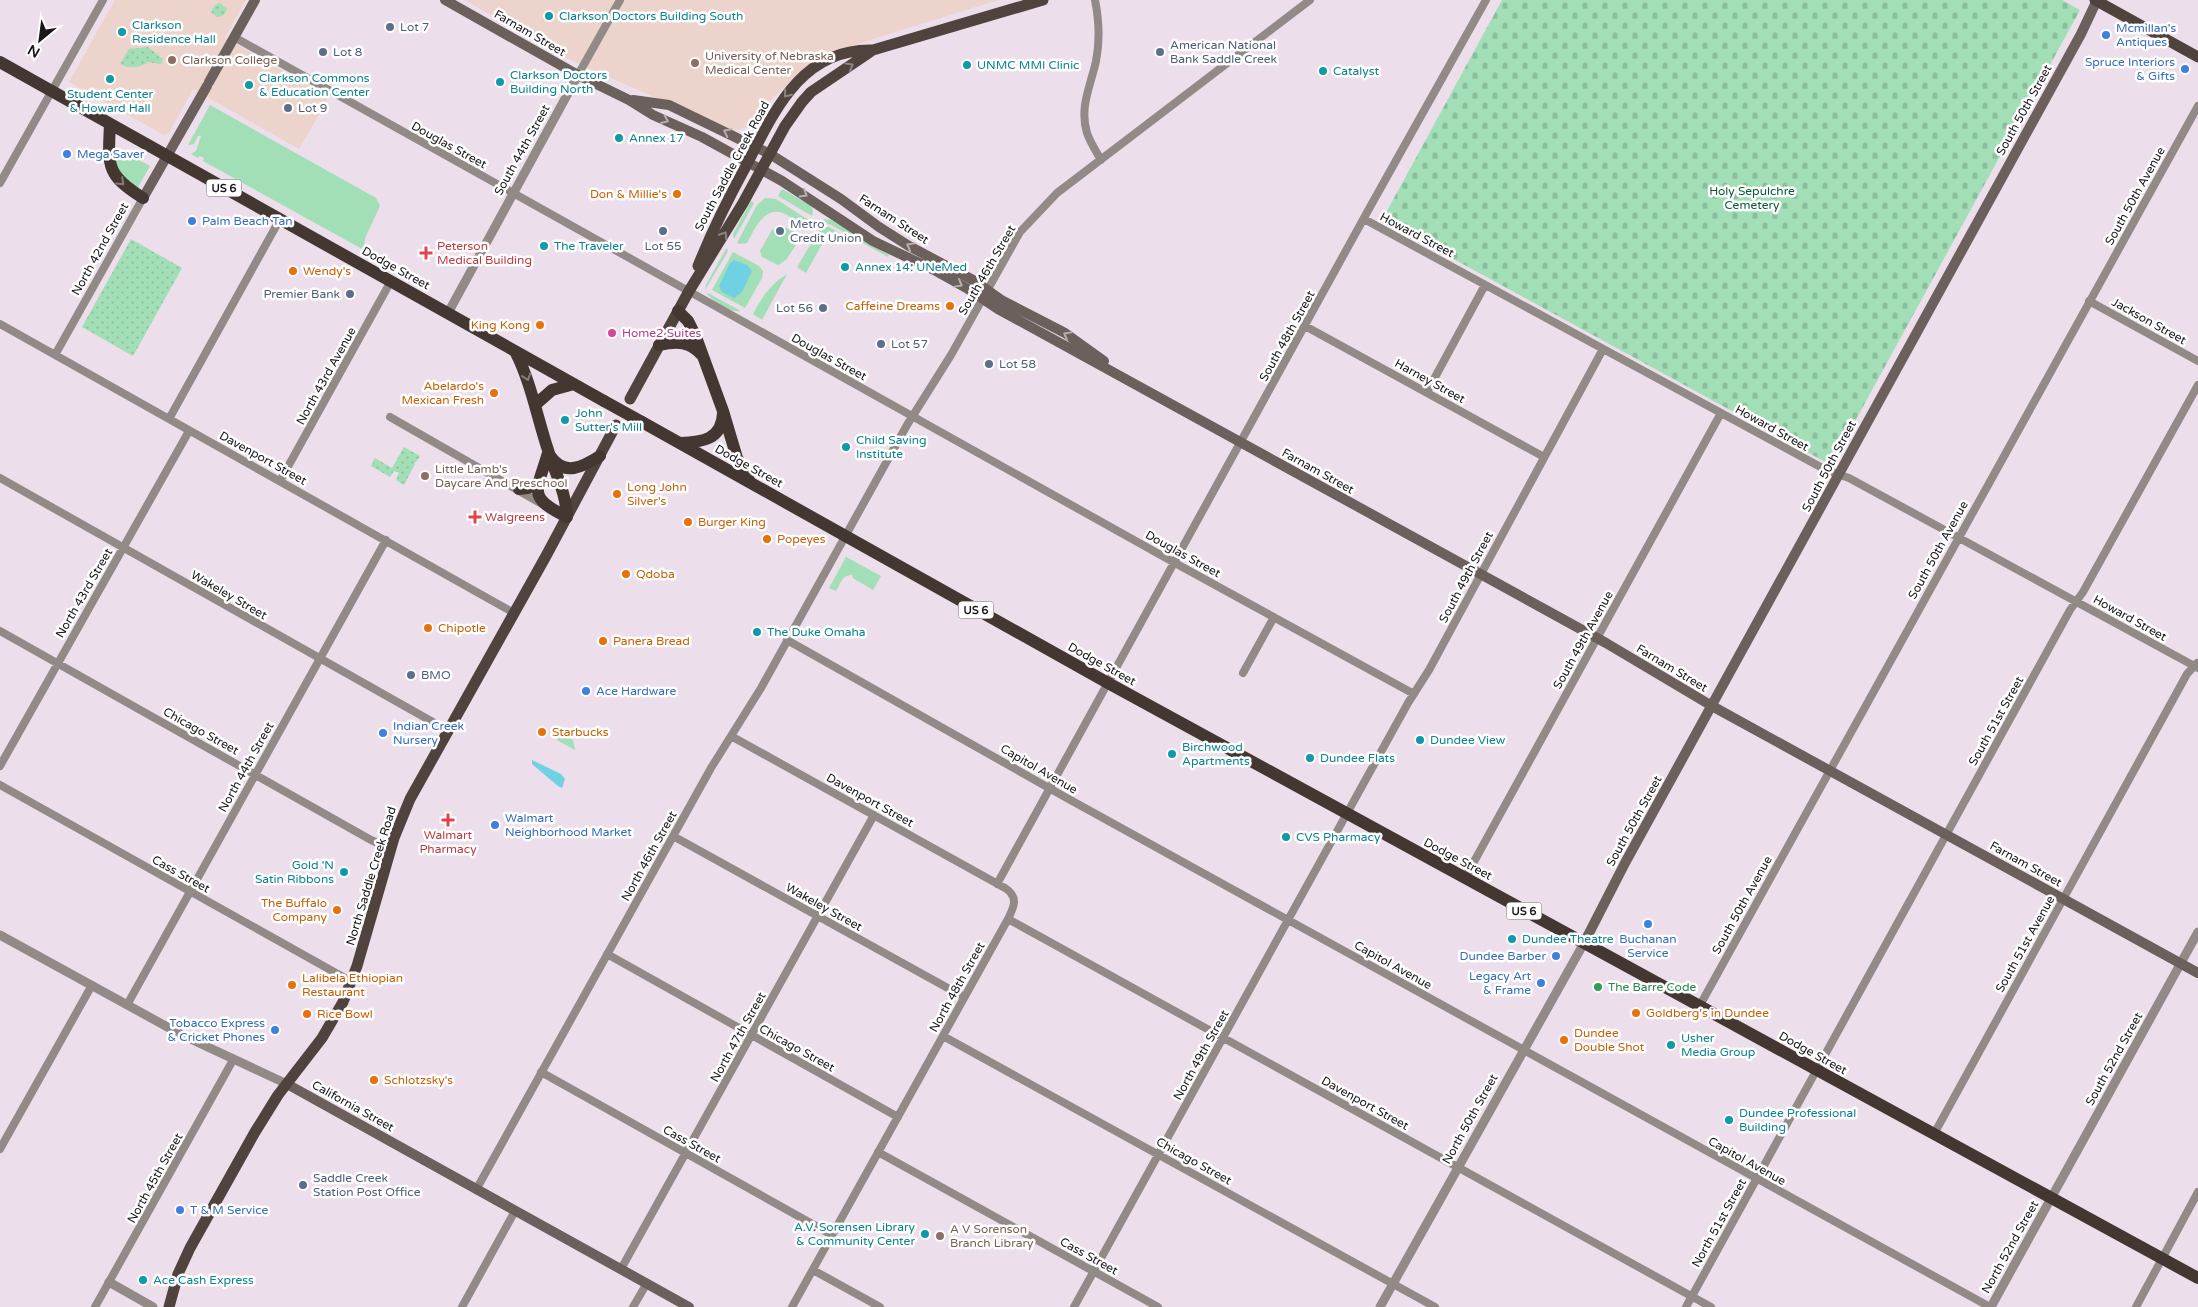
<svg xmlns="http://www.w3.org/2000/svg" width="2198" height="1307" viewBox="0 0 2198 1307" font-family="'Varela Round',sans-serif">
<defs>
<pattern id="cemetery-stones" width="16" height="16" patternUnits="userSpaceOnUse" patternTransform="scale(1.25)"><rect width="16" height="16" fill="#a2deb6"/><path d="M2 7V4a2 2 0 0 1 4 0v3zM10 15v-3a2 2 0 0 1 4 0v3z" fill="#8bbe9c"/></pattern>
<pattern id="park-dots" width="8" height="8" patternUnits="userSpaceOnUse" patternTransform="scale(1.25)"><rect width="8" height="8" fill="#a2deb6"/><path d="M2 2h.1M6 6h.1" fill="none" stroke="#8bbe9c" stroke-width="1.8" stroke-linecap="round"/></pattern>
</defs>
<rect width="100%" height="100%" fill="#ecdeea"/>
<!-- education -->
<path fill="#ecd3cb" d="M115 0H246L225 38 329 97 299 149 193 89 169 133 164 135 69 82Z
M465 0H998L822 55 775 96 747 127 733 131 592 70 561 55Z"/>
<!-- grass -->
<path fill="#a2deb6" d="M210 105 376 198 380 206 365 238 364 250 203 161 204 158 199 156 198 158 191 154 196 151 201 136H198L194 144 188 145Z
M122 150 150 166 137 189 118 171 114 151Z
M782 189 811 206 813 210 812 216 778 196Z
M765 198 776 199 810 221 804 225C796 222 787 213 779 212 762 210 754 231 747 243L739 244 737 243 757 205Z
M751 201 754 203 734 239 733 234Z
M824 219 831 220 889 255 888 257 831 225 821 221Z
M785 227 796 233 799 240 786 260 778 265 762 257 760 251 772 230 774 229 776 234 783 233 784 235 786 232Z
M821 227H829L846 237 842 243 827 235 806 273 797 267Z
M726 249H728L727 253 705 290 706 285Z
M733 252 759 266 763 271 762 278 745 308 712 290Z
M787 274 762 320 753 314C762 297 770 285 787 274Z
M708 293 739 310 741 311C731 313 713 301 707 294Z
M846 557 881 576 873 590 853 578 852 575C842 574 841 584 836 591L829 588Z
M561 733 573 740 575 750 557 740Z"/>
<!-- cemetery -->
<path fill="url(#cemetery-stones)" d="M1502 0H2062L2080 10 1831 465 1382 220Z"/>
<!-- park -->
<path fill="url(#park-dots)" d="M220 3 227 9 224 15 217 17 211 12 215 5Z
M148 47 163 59 161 64 148 62C139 68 130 69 120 64L129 49Z
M131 239 182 268 133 356 82 327Z
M404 447 420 456 416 462H414L415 464 404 485 396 480 399 473 394 471 390 477 371 466 375 458 392 468Z"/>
<!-- water -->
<path fill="#70d1e2" d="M734 260 747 265 752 271 742 292 734 298 722 292 719 286 730 263Z
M532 760 561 774 565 779 562 788 558 786 532 764Z"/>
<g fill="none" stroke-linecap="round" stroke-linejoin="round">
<!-- minor -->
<path stroke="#928a87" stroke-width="8" d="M1095 0C1099 20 1100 41 1096 61 1091 85 1079 107 1087 133 1090 142 1096 151 1101 160
M234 37 1175 563 1414 694
M578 75 620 0
M0 183 103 0
M1364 219 1826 470 1849 478 2198 668
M2089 301 2198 361
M0 324 514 613
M1305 326 1544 457
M55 355 143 198
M1427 392 1485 285
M390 417 542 504
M169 419 280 219
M0 478 447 730
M280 481 391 281
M0 631 371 840 391 849
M787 640 1065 797 1990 1307
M1243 673 1274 617
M731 736 1005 888C1019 897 1014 907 1008 919L792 1307
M0 766 189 431
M0 785 352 982
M673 836 964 997
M1465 878 1721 413
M997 884 1370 207 1486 0
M1008 919 1711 1307
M607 954 898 1117
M127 1005 386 540
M1699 1007 2198 106
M943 1036 1435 1307
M541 1072 832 1235
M1934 1134 2187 674 2197 663
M0 1149 92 985
M878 1152 1158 1307
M476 1190 711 768 761 688 907 425 951 355 1020 232 1057 193 1310 0
M621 1269 874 815
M813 1270 880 1307
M95 1307 233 1060
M462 1307 515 1211
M633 1307 647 1283
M1074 1307 1408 703 1429 670 1603 349
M1686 1307 2070 610 2083 592 2198 385
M2136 1307 2198 1192"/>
<!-- tertiary -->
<path stroke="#928a87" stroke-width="9" d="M448 313 578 75
M0 935 182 1035 287 1084
M109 1282 153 1307
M1380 1307 1584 943
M1991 1307 2198 932"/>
<!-- secondary -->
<path stroke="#6b605c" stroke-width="10" d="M445 0 578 75 629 100 653 115 702 137 782 181 873 241 934 270 968 289 998 309 1606 643 1712 706 2198 973
M209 82 255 0
M633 100 669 105 770 154 841 199 879 227 909 246 973 280 1003 301 1065 333 1104 361
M143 198 207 86
M1584 943 1625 863 2081 34 2097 0
M287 1084 689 1307"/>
<!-- primary -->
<path stroke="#50433e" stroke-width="11" d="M2095 0 2198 57
M698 266C712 231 728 199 746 166 774 112 801 48 873 50
M630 399 689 291 743 203 785 126 802 102 811 92 873 50 1043 0
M169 1307 178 1274 190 1248 255 1132 278 1095 322 1038 343 1002 357 966 394 838 410 799 546 556 616 425"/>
<!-- trunk -->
<path stroke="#443732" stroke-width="12" d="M0 62 604 401
M110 124C108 166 106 175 143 198
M678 311 688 321 696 337 723 411 737 458 750 482
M659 345C677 341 690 341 702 355
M515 351C531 382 537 417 548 450 555 473 566 492 567 517 526 497 537 491 548 453
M535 405 552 390 574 384
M642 422 1108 683 2198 1278
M680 443C702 442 722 440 723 413
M551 457C565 477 584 466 600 456
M519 489 528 488 539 482"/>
<!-- trunk-bridge -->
<path stroke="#443732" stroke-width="12" d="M604 401 642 422"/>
</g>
<!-- one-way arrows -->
<defs><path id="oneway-chevron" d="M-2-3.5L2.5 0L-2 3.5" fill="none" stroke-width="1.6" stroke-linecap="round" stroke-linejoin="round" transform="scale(1.25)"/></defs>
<g stroke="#8d8582">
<use href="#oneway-chevron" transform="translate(850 66) rotate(-31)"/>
<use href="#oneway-chevron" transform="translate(787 94) rotate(129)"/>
<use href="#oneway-chevron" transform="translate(724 235) rotate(-58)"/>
</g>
<g stroke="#b5b0ae">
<use href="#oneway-chevron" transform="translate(665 120) rotate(24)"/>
<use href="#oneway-chevron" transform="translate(727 132) rotate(-153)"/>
<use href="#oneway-chevron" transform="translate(804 194) rotate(31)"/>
<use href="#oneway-chevron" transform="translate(910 246) rotate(-151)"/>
<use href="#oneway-chevron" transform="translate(959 284) rotate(29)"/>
<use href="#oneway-chevron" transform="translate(1067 335) rotate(-151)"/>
</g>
<g stroke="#857d7a">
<use href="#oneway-chevron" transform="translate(121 182) rotate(44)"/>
<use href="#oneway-chevron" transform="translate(527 377) rotate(71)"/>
</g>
<!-- markers -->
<g fill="#0f9aa8" stroke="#fff" stroke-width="2">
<circle cx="549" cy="16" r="5"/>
<circle cx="122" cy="32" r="5"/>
<circle cx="967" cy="65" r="5"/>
<circle cx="1323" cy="71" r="5"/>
<circle cx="110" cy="79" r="5"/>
<circle cx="500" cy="82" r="5"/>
<circle cx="249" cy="85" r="5"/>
<circle cx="619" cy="138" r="5"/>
<circle cx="544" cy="246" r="5"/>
<circle cx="845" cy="267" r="5"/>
<circle cx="565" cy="420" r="5"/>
<circle cx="846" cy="447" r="5"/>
<circle cx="757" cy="632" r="5"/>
<circle cx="1420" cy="740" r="5"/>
<circle cx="1172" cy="754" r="5"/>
<circle cx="1310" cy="758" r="5"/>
<circle cx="1286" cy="837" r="5"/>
<circle cx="344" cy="872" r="5"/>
<circle cx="1512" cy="939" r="5"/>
<circle cx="1671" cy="1045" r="5"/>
<circle cx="1729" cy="1120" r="5"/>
<circle cx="925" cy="1234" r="5"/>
<circle cx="143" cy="1280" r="5"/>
</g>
<g fill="#5c6f8a" stroke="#fff" stroke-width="2">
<circle cx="390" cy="27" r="5"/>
<circle cx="323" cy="52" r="5"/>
<circle cx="1160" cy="52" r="5"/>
<circle cx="288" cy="108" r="5"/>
<circle cx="663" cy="231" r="5"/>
<circle cx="780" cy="231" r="5"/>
<circle cx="350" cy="294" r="5"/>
<circle cx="823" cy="308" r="5"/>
<circle cx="881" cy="344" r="5"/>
<circle cx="989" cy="364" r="5"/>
<circle cx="411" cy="675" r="5"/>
<circle cx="303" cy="1185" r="5"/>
</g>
<g fill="#3f7fe0" stroke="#fff" stroke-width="2">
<circle cx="2106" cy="35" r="5"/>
<circle cx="2185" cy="69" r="5"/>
<circle cx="67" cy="154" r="5"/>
<circle cx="192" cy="221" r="5"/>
<circle cx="586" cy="691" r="5"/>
<circle cx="383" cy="733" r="5"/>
<circle cx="495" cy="825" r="5"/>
<circle cx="1648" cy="924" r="5"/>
<circle cx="1556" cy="956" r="5"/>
<circle cx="1541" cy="983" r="5"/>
<circle cx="275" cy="1030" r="5"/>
<circle cx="180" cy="1210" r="5"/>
</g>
<g fill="#8d6e63" stroke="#fff" stroke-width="2">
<circle cx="172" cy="60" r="5"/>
<circle cx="695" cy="63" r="5"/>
<circle cx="425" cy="476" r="5"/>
<circle cx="940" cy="1236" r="5"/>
</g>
<g fill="#e8710a" stroke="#fff" stroke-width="2">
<circle cx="677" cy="194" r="5"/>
<circle cx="293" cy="271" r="5"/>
<circle cx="950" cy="306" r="5"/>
<circle cx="540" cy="325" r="5"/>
<circle cx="494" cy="393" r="5"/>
<circle cx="617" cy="494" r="5"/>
<circle cx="688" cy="522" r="5"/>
<circle cx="767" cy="539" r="5"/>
<circle cx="626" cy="574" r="5"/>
<circle cx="428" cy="628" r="5"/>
<circle cx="603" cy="641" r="5"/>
<circle cx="542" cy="732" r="5"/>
<circle cx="337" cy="910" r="5"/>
<circle cx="292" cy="985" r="5"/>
<circle cx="1636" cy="1013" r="5"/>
<circle cx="307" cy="1014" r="5"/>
<circle cx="1564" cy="1040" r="5"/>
<circle cx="374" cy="1080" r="5"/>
</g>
<g fill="#e0444e" stroke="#fff" stroke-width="2">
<path d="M423.5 245.5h5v5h5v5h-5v5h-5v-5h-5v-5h5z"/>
<path d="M472.5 509.5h5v5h5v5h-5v5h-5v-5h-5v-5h5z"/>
<path d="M445.5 812.5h5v5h5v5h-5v5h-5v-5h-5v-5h5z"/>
</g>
<circle fill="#d1479c" stroke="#fff" stroke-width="2" cx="612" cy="333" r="5"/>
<circle fill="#2e9e5b" stroke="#fff" stroke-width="2" cx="1598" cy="987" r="5"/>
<g text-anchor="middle" stroke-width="5" stroke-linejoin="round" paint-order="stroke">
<!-- shield labels -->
<g fill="#fff" stroke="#5f5c5f" stroke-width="1">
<rect x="206.5" y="179.5" width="35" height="17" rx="4"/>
<rect x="958.5" y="601.5" width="35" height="17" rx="4"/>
<rect x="1506.5" y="902.5" width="35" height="17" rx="4"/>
</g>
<g font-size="11" font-weight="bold" fill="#1b161b">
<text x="224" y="192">US 6</text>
<text x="976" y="614">US 6</text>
<text x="1524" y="915">US 6</text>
</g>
<!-- culture labels -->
<g font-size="12" fill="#0d838f" stroke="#fff" text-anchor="start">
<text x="559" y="20">Clarkson Doctors Building South</text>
<text x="132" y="29">Clarkson<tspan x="132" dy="14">Residence Hall</tspan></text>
<text x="977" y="69">UNMC MMI Clinic</text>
<text x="1333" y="75">Catalyst</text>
<text x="510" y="79">Clarkson Doctors<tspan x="510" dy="14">Building North</tspan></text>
<text x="259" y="82">Clarkson Commons<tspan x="259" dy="14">&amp; Education Center</tspan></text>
<text x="110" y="98" text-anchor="middle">Student Center<tspan x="110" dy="14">&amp; Howard Hall</tspan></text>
<text x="629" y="142">Annex 17</text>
<text x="554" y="250">The Traveler</text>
<text x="855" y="271">Annex 14: UNeMed</text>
<text x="575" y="417">John<tspan x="575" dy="14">Sutter's Mill</tspan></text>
<text x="856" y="444">Child Saving<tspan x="856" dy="14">Institute</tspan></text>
<text x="767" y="636">The Duke Omaha</text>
<text x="1430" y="744">Dundee View</text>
<text x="1182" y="751">Birchwood<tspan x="1182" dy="14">Apartments</tspan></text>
<text x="1320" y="762">Dundee Flats</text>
<text x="1296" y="841">CVS Pharmacy</text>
<text x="334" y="869" text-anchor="end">Gold 'N<tspan x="334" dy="14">Satin Ribbons</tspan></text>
<text x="1522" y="943">Dundee Theatre</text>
<text x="1681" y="1042">Usher<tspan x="1681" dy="14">Media Group</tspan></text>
<text x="1739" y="1117">Dundee Professional<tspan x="1739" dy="14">Building</tspan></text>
<text x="915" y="1231" text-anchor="end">A.V. Sorensen Library<tspan x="915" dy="14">&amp; Community Center</tspan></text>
<text x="153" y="1284">Ace Cash Express</text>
</g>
<!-- service labels -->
<g font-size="12" fill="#4e5e75" stroke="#fff" text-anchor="start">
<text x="400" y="31">Lot 7</text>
<text x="1170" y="49">American National<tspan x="1170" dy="14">Bank Saddle Creek</tspan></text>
<text x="333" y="56">Lot 8</text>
<text x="298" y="112">Lot 9</text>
<text x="790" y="228">Metro<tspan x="790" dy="14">Credit Union</tspan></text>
<text x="663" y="250" text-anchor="middle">Lot 55</text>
<text x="340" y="298" text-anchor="end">Premier Bank</text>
<text x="813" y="312" text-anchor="end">Lot 56</text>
<text x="891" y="348">Lot 57</text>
<text x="999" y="368">Lot 58</text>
<text x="421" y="679">BMO</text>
<text x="313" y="1182">Saddle Creek<tspan x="313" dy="14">Station Post Office</tspan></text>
</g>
<!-- shop labels -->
<g font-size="12" fill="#366cbe" stroke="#fff" text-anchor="start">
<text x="2116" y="32">Mcmillan's<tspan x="2116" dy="14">Antiques</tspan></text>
<text x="2175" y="66" text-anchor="end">Spruce Interiors<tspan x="2175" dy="14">&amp; Gifts</tspan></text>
<text x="77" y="158">Mega Saver</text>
<text x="202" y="225">Palm Beach Tan</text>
<text x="596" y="695">Ace Hardware</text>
<text x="393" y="730">Indian Creek<tspan x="393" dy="14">Nursery</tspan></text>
<text x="505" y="822">Walmart<tspan x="505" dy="14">Neighborhood Market</tspan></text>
<text x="1648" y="943" text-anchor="middle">Buchanan<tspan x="1648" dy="14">Service</tspan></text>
<text x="1546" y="960" text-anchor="end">Dundee Barber</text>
<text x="1531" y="980" text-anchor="end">Legacy Art<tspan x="1531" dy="14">&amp; Frame</tspan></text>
<text x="265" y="1027" text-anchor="end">Tobacco Express<tspan x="265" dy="14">&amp; Cricket Phones</tspan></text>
<text x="190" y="1214">T &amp; M Service</text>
</g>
<!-- street labels -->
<g font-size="12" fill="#1b161b" stroke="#fff">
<text transform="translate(530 33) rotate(30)" y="4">Farnam Street</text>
<text transform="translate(2024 110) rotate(-61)" y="4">South 50th Street</text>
<text transform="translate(449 145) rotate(29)" y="4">Douglas Street</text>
<text transform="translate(522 150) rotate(-61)" y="4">South 44th Street</text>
<text transform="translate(732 166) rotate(-62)" y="4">South Saddle Creek Road</text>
<text transform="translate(2135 196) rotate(-61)" y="4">South 50th Avenue</text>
<text transform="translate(894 219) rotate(33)" y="4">Farnam Street</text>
<text transform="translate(1417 235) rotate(28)" y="4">Howard Street</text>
<text transform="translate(100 249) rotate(-61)" y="4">North 42nd Street</text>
<text transform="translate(396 268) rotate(29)" y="4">Dodge Street</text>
<text transform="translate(987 270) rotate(-60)" y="4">South 46th Street</text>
<text transform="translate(2149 321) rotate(29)" y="4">Jackson Street</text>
<text transform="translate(1287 336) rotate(-61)" y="4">South 48th Street</text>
<text transform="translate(829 357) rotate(29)" y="4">Douglas Street</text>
<text transform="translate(326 376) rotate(-61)" y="4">North 43rd Avenue</text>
<text transform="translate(1430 381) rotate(29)" y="4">Harney Street</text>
<text transform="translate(1772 428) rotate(29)" y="4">Howard Street</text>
<text transform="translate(263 458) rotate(29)" y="4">Davenport Street</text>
<text transform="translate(749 466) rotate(29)" y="4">Dodge Street</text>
<text transform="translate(1829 466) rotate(-62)" y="4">South 50th Street</text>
<text transform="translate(1318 471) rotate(29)" y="4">Farnam Street</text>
<text transform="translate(1938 550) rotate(-61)" y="4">South 50th Avenue</text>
<text transform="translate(1183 554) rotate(29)" y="4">Douglas Street</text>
<text transform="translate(1466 577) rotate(-62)" y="4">South 49th Street</text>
<text transform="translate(84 593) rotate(-60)" y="4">North 43rd Street</text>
<text transform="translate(229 595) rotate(30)" y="4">Wakeley Street</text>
<text transform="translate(2130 618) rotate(29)" y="4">Howard Street</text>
<text transform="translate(1583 640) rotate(-61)" y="4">South 49th Avenue</text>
<text transform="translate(1102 664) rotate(29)" y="4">Dodge Street</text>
<text transform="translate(1672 668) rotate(31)" y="4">Farnam Street</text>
<text transform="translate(1996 721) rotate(-61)" y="4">South 51st Street</text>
<text transform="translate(201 731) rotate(29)" y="4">Chicago Street</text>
<text transform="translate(246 767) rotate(-61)" y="4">North 44th Street</text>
<text transform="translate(1039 769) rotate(30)" y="4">Capitol Avenue</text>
<text transform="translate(870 800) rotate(29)" y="4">Davenport Street</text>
<text transform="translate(1634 821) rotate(-61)" y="4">South 50th Street</text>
<text transform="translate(649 856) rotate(-61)" y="4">North 46th Street</text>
<text transform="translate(1458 859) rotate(28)" y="4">Dodge Street</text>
<text transform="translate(2026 864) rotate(29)" y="4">Farnam Street</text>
<text transform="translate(181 874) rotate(29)" y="4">Cass Street</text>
<text transform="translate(371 876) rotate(-73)" y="4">North Saddle Creek Road</text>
<text transform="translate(1742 905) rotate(-61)" y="4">South 50th Avenue</text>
<text transform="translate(824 907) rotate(29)" y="4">Wakeley Street</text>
<text transform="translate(2025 944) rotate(-61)" y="4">South 51st Avenue</text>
<text transform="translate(1393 965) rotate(29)" y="4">Capitol Avenue</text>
<text transform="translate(957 987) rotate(-61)" y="4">North 48th Street</text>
<text transform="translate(738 1037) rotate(-61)" y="4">North 47th Street</text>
<text transform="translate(797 1048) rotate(29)" y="4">Chicago Street</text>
<text transform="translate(1813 1053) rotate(29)" y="4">Dodge Street</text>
<text transform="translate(1201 1055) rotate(-61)" y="4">North 49th Street</text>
<text transform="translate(2114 1059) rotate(-61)" y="4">South 52nd Street</text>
<text transform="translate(1365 1103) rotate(29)" y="4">Davenport Street</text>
<text transform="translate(353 1106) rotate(29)" y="4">California Street</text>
<text transform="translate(1470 1119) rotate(-61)" y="4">North 50th Street</text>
<text transform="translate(692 1144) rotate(29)" y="4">Cass Street</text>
<text transform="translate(1194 1161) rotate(29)" y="4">Chicago Street</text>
<text transform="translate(1747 1161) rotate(29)" y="4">Capitol Avenue</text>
<text transform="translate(155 1178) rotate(-61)" y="4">North 45th Street</text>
<text transform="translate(1719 1223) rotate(-61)" y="4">North 51st Street</text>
<text transform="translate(2010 1247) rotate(-61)" y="4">North 52nd Street</text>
<text transform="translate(1089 1256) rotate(29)" y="4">Cass Street</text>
</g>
<!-- education labels -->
<g font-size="12" fill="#785e54" stroke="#fff" text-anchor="start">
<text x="705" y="60">University of Nebraska<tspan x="705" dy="14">Medical Center</tspan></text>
<text x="182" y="64">Clarkson College</text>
<text x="435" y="473">Little Lamb's<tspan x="435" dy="14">Daycare And Preschool</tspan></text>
<text x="950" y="1233">A V Sorenson<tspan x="950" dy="14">Branch Library</tspan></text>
</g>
<!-- park labels -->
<g font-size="12" fill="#075b33" stroke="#fff">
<text x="1752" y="195">Holy Sepulchre<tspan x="1752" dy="14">Cemetery</tspan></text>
</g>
<!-- food labels -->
<g font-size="12" fill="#c56008" stroke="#fff" text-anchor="start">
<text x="667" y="198" text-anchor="end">Don &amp; Millie's</text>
<text x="303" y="275">Wendy's</text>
<text x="940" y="310" text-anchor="end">Caffeine Dreams</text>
<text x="530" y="329" text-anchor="end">King Kong</text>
<text x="484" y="390" text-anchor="end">Abelardo's<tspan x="484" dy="14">Mexican Fresh</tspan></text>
<text x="627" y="491">Long John<tspan x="627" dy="14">Silver's</tspan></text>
<text x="698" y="526">Burger King</text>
<text x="777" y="543">Popeyes</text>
<text x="636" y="578">Qdoba</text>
<text x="438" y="632">Chipotle</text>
<text x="613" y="645">Panera Bread</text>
<text x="552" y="736">Starbucks</text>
<text x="327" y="907" text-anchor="end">The Buffalo<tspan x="327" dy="14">Company</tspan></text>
<text x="302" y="982">Lalibela Ethiopian<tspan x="302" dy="14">Restaurant</tspan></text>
<text x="1646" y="1017">Goldberg's in Dundee</text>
<text x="317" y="1018">Rice Bowl</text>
<text x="1574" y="1037">Dundee<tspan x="1574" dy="14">Double Shot</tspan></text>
<text x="384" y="1084">Schlotzsky's</text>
</g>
<!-- health labels -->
<g font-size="12" fill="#be3a42" stroke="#fff" text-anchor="start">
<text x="437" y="250">Peterson<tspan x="437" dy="14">Medical Building</tspan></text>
<text x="485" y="521">Walgreens</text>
<text x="448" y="839" text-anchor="middle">Walmart<tspan x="448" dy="14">Pharmacy</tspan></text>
</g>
<!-- hotel labels -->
<g font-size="12" fill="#b23c85" stroke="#fff" text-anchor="start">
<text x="622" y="337">Home2 Suites</text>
</g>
<!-- leisure labels -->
<g font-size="12" fill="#27864d" stroke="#fff" text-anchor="start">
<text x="1608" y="991">The Barre Code</text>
</g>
</g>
<!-- north arrow -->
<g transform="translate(40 40) rotate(209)" stroke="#ffffff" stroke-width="4" paint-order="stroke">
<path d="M0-4L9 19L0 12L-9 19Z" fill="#1b161b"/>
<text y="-8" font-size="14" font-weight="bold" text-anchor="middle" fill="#1b161b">N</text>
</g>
</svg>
